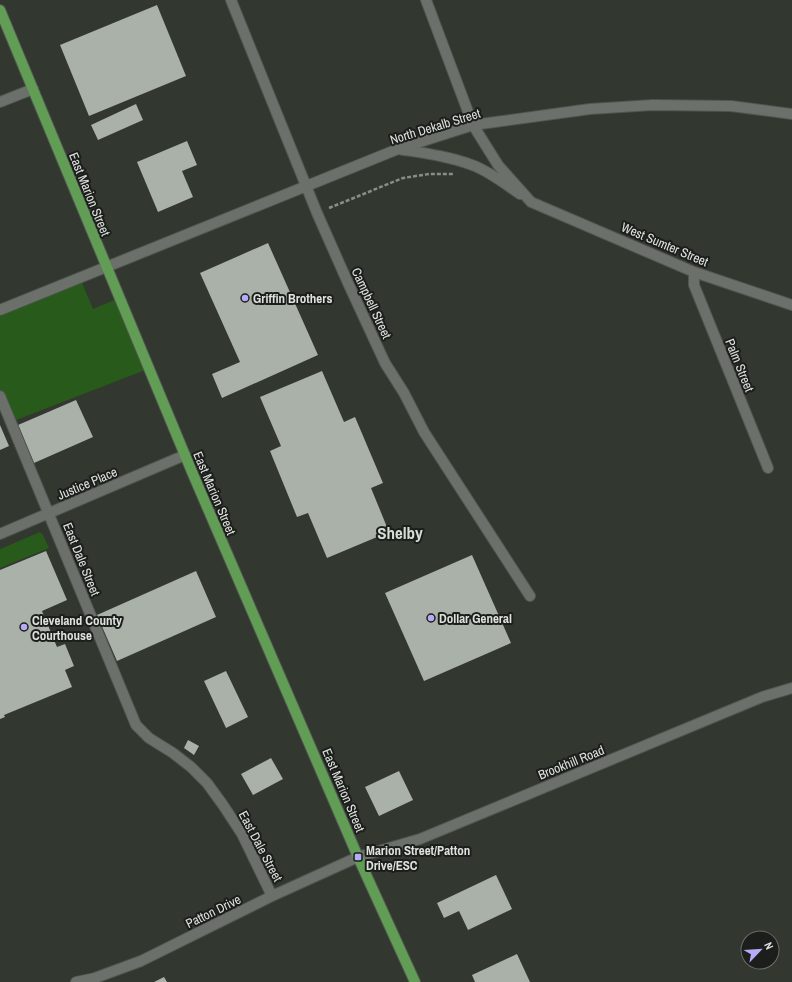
<svg xmlns="http://www.w3.org/2000/svg" width="792" height="982" viewBox="0 0 792 982" font-family="'Archivo Narrow',sans-serif">
<rect width="100%" height="100%" fill="#323730"/>
<!-- green -->
<path fill="#275a1b" d="M80 278 93 309 119 298 148 369 11 422 0 396V310Z
M40 532 43 535 49 548 0 568V549Z"/>
<!-- building -->
<path fill="#aab1a8" d="M157 5 186 76 89 116 60 45Z
M136 104 143 120 98 140 91 125Z
M187 141 197 165 182 171 193 197 158 212 137 162Z
M268 243 318 355 222 398 212 374 240 362 200 273Z
M322 371 344 422 355 417 383 483 371 488 389 532 327 558 308 513 297 517 270 451 281 446 260 397Z
M76 400 93 437 34 463 18 425Z
M0 425 9 446 0 450Z
M46 551 67 600 42 611 57 647 65 644 74 666 65 670 72 687 4 715 5 717 0 719V570Z
M472 555 511 643 424 681 385 593Z
M196 571 216 617 117 661 97 615Z
M226 671 248 717 226 728 204 681Z
M188 740 199 746 194 755 184 748Z
M271 758 283 779 253 795 241 774Z
M399 771 413 800 379 816 365 787Z
M496 875 512 909 468 930 459 911 444 918 437 903Z
M517 954 530 982H475L472 975Z
M164 977 167 982H154Z"/>
<g fill="none" stroke-linecap="round" stroke-linejoin="round">
<defs>
<path id="street" d="M231 0 317 213 348 283 385 363 404 393 424 432 530 596
M426 0 473 125 498 165 531 202 694 272 792 305
M0 102 33 89
M398 149C423 153 448 156 472 165 489 171 505 184 520 194
M694 272V285L768 468
M0 396 136 725 149 738 173 753 191 767 207 783 223 805 242 834 272 896
M0 534 185 455
M76 982 95 978 141 961 272 896 358 857 420 839 762 697 792 688"/>
<path id="secondary" d="M0 310 398 149 473 125 590 109 653 105 731 106 792 114"/>
<path id="primary" d="M0 10 192 472 358 857 415 982"/>
</defs>
<!-- street casing -->
<use href="#street" stroke="#50564f" stroke-width="12"/>
<!-- secondary casing -->
<use href="#secondary" stroke="#50564f" stroke-width="12"/>
<!-- primary casing -->
<use href="#primary" stroke="#50564f" stroke-width="12"/>
<!-- path -->
<path stroke="#898d87" stroke-width="2.5" stroke-dasharray="4 2" stroke-linecap="butt" d="M329 208 403 178 429 174H453"/>
<!-- street -->
<use href="#street" stroke="#6b716a" stroke-width="10"/>
<!-- secondary -->
<use href="#secondary" stroke="#6b716a" stroke-width="10"/>
<!-- primary -->
<use href="#primary" stroke="#629d56" stroke-width="10"/>
</g>
<!-- markers -->
<g fill="#b7abf8" stroke="#1b1e1b" stroke-width="1.5">
<circle cx="245" cy="298" r="4"/>
<circle cx="431" cy="618" r="4"/>
<circle cx="24" cy="627" r="4"/>
<rect x="354" y="853" width="8" height="8" rx="2"/>
</g>
<g text-anchor="middle" stroke-width="4" stroke-linejoin="round" paint-order="stroke">
<!-- street labels -->
<g font-size="13" fill="#dee2dd" stroke="#1b1e1b">
<text transform="translate(435 126) rotate(-17)" y="5">North Dekalb Street</text>
<text transform="translate(90 194) rotate(68)" y="5">East Marion Street</text>
<text transform="translate(665 244) rotate(23)" y="5">West Sumter Street</text>
<text transform="translate(372 303) rotate(65)" y="5">Campbell Street</text>
<text transform="translate(740 365) rotate(68)" y="5">Palm Street</text>
<text transform="translate(87 483) rotate(-23)" y="5">Justice Place</text>
<text transform="translate(215 493) rotate(67)" y="5">East Marion Street</text>
<text transform="translate(82 559) rotate(68)" y="5">East Dale Street</text>
<text transform="translate(571 762) rotate(-22)" y="5">Brookhill Road</text>
<text transform="translate(344 790) rotate(67)" y="5">East Marion Street</text>
<text transform="translate(261 846) rotate(62)" y="5">East Dale Street</text>
<text transform="translate(213 911) rotate(-26)" y="5">Patton Drive</text>
</g>
<!-- poi labels -->
<g font-size="13" font-weight="bold" fill="#dee2dd" stroke="#1b1e1b" text-anchor="start">
<text x="253" y="303">Griffin Brothers</text>
<text x="439" y="623">Dollar General</text>
<text x="32" y="625">Cleveland County<tspan x="32" dy="15">Courthouse</tspan></text>
<text x="366" y="855">Marion Street/Patton<tspan x="366" dy="15">Drive/ESC</tspan></text>
</g>
<!-- district labels -->
<g font-size="17" font-weight="bold" fill="#d7ded6" stroke="#1b1e1b">
<text x="400" y="539">Shelby</text>
</g>
</g>
<!-- north arrow -->
<g transform="translate(760 950) rotate(65)"><circle r="19" fill="#1b1e1b" stroke="#696c69"/>
<path d="M0-3L7 15L0 10L-7 15Z" fill="#b7abf8"/>
<text y="-6" font-size="11" font-weight="bold" text-anchor="middle" fill="#dee2dd">N</text>
</g>
</svg>
